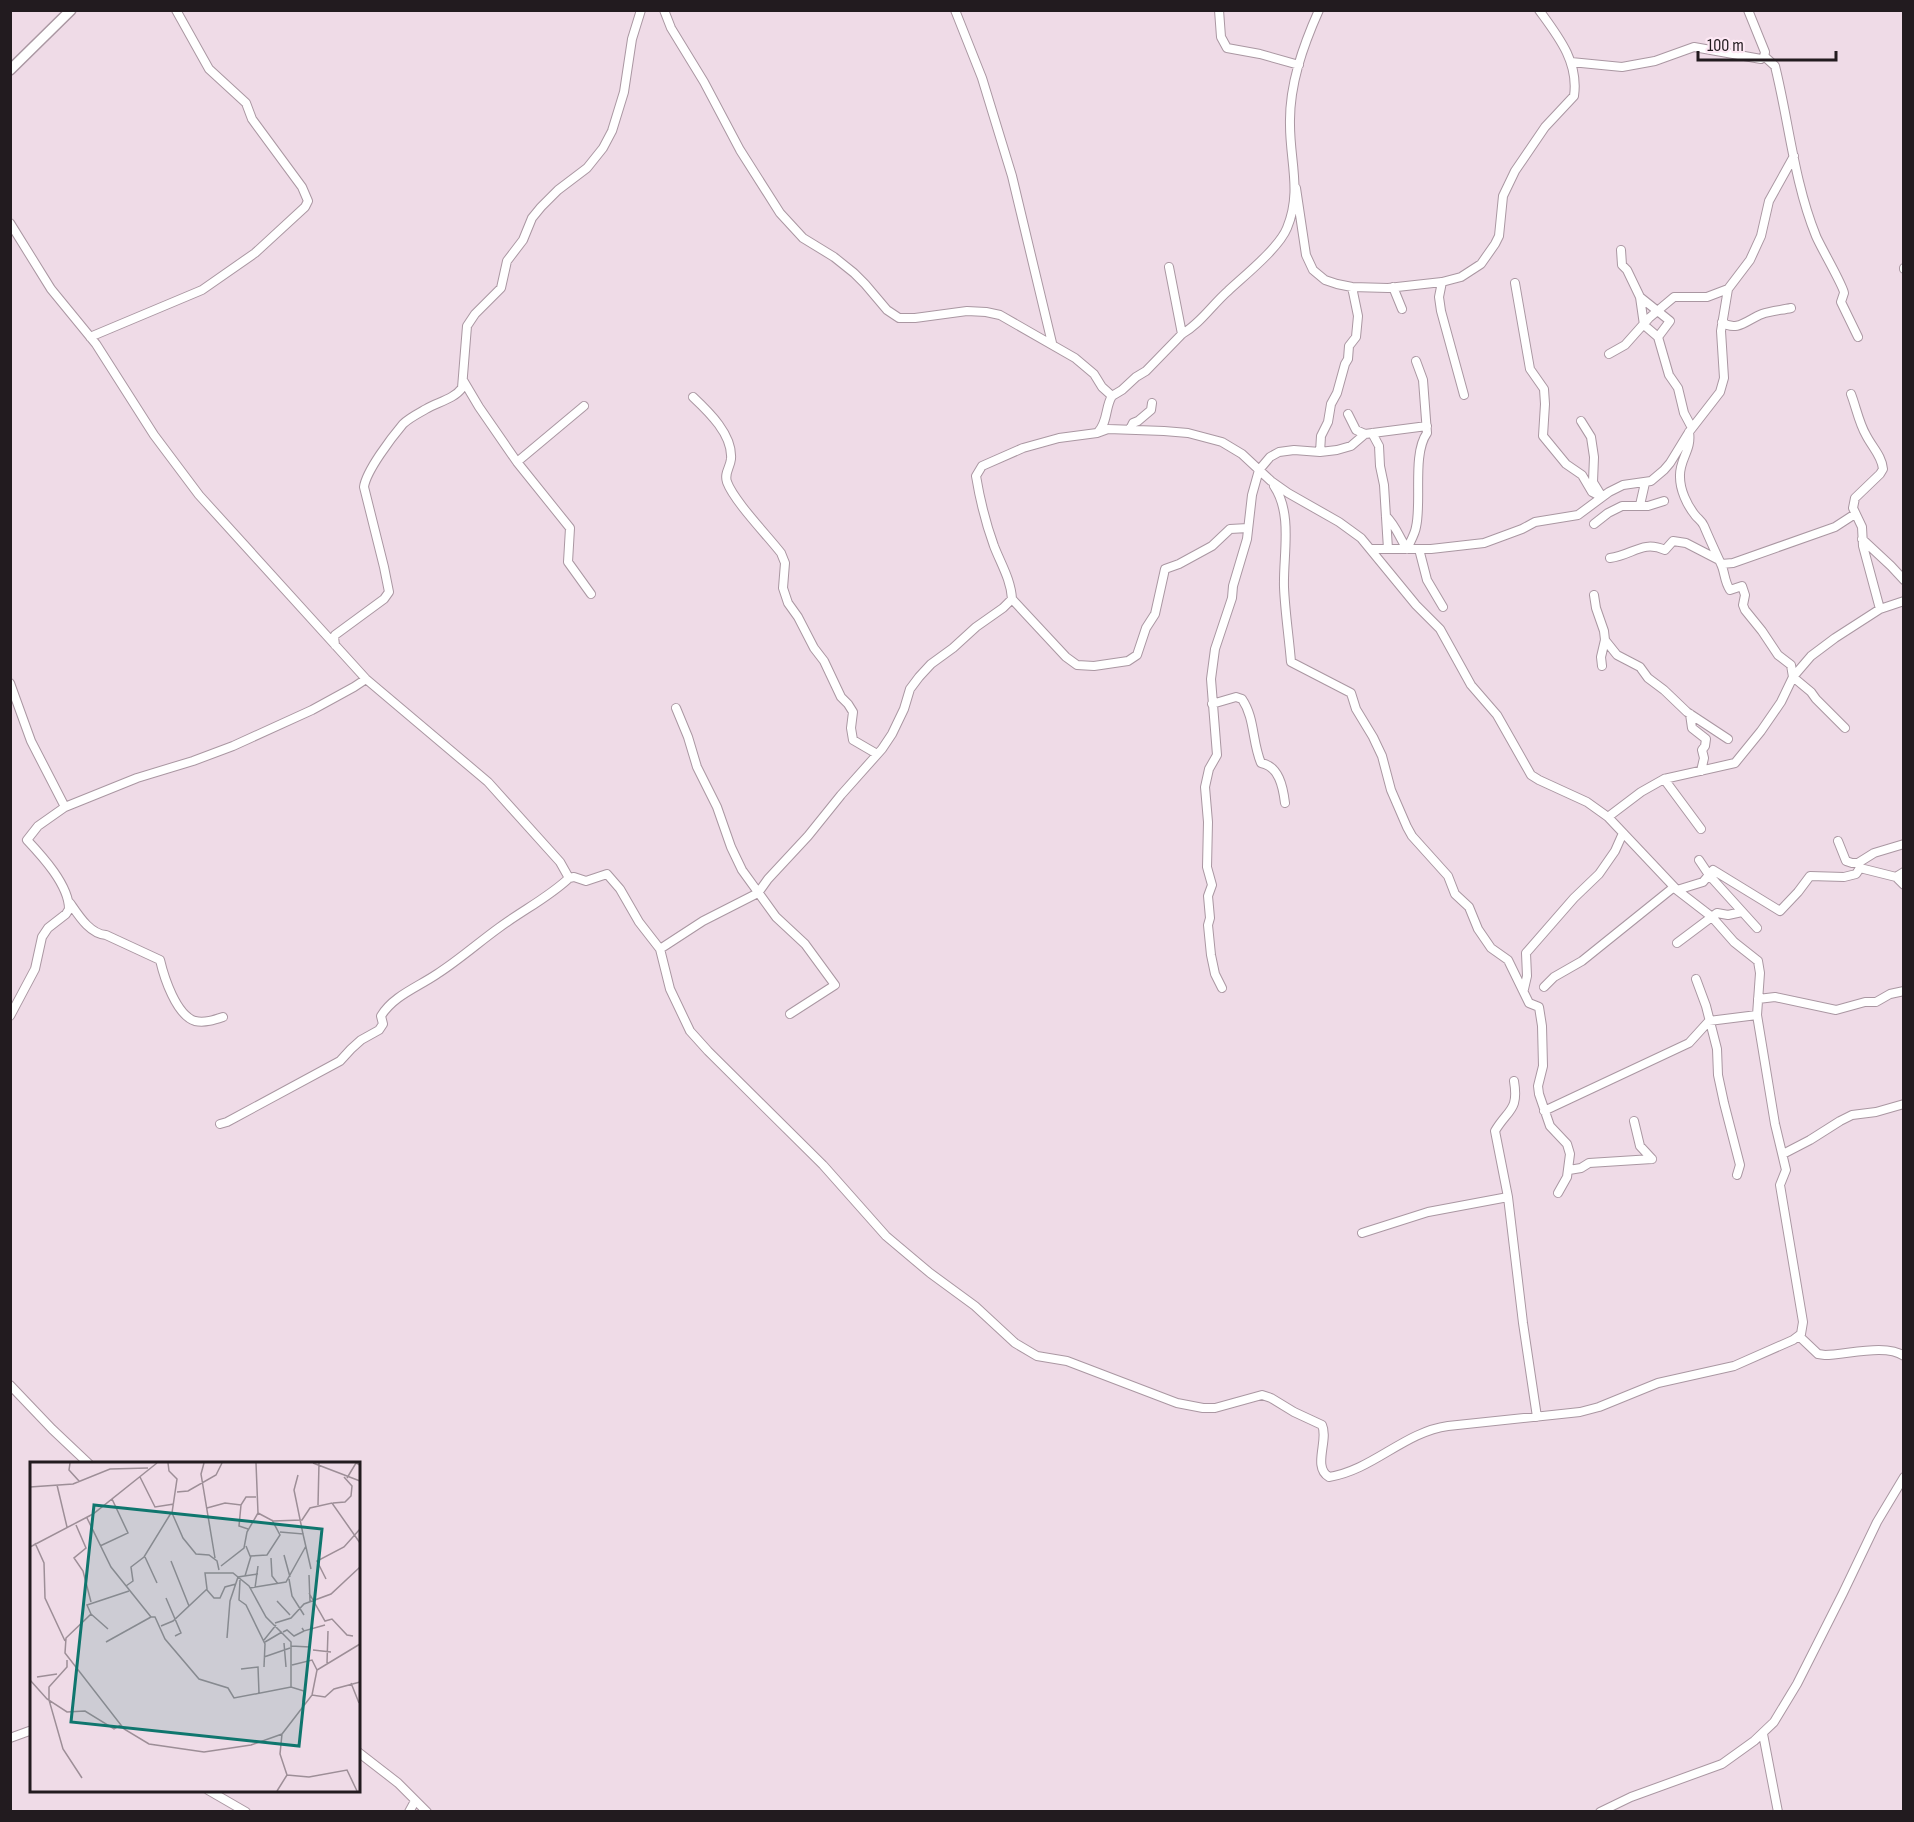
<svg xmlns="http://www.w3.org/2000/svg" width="1914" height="1822" viewBox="0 0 1914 1822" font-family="'Sofia Sans Condensed',sans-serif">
<rect width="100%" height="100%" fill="#efdbe7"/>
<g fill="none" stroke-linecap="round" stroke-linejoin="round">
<defs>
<path id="minor" d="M664 10 671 28 704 82 740 150 780 213 803 238 834 257 854 273 865 284 887 310 899 318H915L967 311 986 312 1000 315 1075 358 1094 374 1102 387 1112 396C1105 407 1108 422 1098 432
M955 10 982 78 1012 176 1052 343
M1219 10 1221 37 1227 48 1260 54 1299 65
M1764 56 1775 66C1789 122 1794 182 1816 236 1820 246 1844 287 1844 293 1843 296 1842 299 1841 302L1858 337
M1571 62 1622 67 1655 61 1694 47 1761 59 1764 57 1765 52 1748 10
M1296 188 1306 255 1313 270 1325 280 1337 284 1352 287 1388 288 1442 282 1461 277 1481 264 1495 244 1499 236 1503 196 1515 171 1545 127 1574 96C1579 62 1558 36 1539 10
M10 223 51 289 96 344 154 435 199 495 366 679 488 782 560 862 569 878 574 877 586 881 607 874 620 889 639 922 660 949 670 989 690 1031 708 1051 823 1165 886 1236 930 1273 975 1306 1015 1343 1037 1356 1067 1361 1177 1403 1203 1408H1215L1262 1395 1271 1398 1294 1412 1322 1425C1329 1440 1312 1467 1329 1477 1373 1470 1404 1432 1448 1426L1580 1412 1599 1407 1658 1383 1734 1366 1793 1340 1801 1334 1803 1322 1780 1185 1786 1170 1775 1124 1757 1015 1760 973 1758 961 1734 942 1712 917 1677 890 1608 817 1587 802 1539 780 1531 775 1497 715 1471 685 1440 629 1416 605 1361 538 1339 522 1288 493 1271 481 1242 454 1222 442 1188 433 1164 431 1108 429 1097 433 1059 438 1023 448 982 466 976 476C980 500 986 524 994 546 1001 564 1011 580 1012 599L1003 608 976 627 953 648 931 664 919 677 910 689 904 709 892 734 882 749 841 795 808 836 768 879 758 893 703 921 660 949
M1621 250 1622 265 1627 270 1640 297 1644 325 1658 337 1669 375 1678 388 1684 413 1692 428
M1169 267 1182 334
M1904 268V269
M1442 282 1439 297 1441 311 1464 395
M1515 283 1530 369 1544 389 1545 404 1543 436 1566 464 1582 475 1592 492 1602 497
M1393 287 1402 309
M1640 297 1670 321 1658 337
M1722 322C1737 333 1748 319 1762 314 1770 311 1782 310 1791 308
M90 337 202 290 255 253 305 207 308 201 302 187 252 119 246 103 209 69 176 10
M1609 354 1625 345 1649 318 1674 297H1707L1728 289
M463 380 479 407 517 462 570 528 568 562 591 594
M1851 394C1856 407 1859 423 1866 435 1872 447 1882 456 1883 469L1880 474 1855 498 1853 508 1862 527 1863 546 1880 609
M1112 396 1122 390 1136 377 1146 371 1182 334C1200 324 1212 305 1228 291 1244 276 1279 248 1287 228 1302 192 1290 162 1290 125 1289 85 1303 46 1319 10
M693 397C709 412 733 435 731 459 730 468 724 473 727 482 734 501 767 535 781 553L785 563 783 588 788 603 798 617 814 648 824 661 841 697 848 704 853 712 851 728 853 740 877 754
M1348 414 1356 430 1365 434
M1581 421 1591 437 1594 457 1593 482 1601 495
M1130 429 1133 423 1138 421 1151 410 1152 403
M1689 432C1692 451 1679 459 1680 477 1680 490 1687 505 1695 515 1698 519 1702 521 1704 526 1709 538 1715 551 1721 564 1725 572 1724 581 1730 590L1742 586 1745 595 1743 605 1745 610 1762 631 1778 655 1791 665 1793 677 1811 692 1816 699 1845 728
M1372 433 1379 446 1380 466 1384 485 1388 549
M1320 452 1321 436 1328 422 1331 404 1337 393 1345 364 1348 359 1349 346 1356 337 1358 316 1352 287
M517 462 584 406
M1274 486C1293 514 1283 555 1284 587 1285 612 1289 637 1291 662L1351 693 1356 709 1373 737 1382 756 1391 790 1407 827 1412 836 1448 876 1455 894 1469 907 1478 929 1491 948 1508 960 1529 1003 1539 1007 1542 1026 1543 1066 1538 1086 1539 1094 1550 1126 1567 1144 1570 1154 1567 1177 1558 1193
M1640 505 1645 483
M1386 516C1396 526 1399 537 1407 549
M1594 524 1608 513 1622 506H1648L1664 501
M1862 539 1891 566 1904 580
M1371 549H1431L1484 543 1522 529 1535 522 1578 515 1609 492 1623 485 1651 481 1664 470 1670 463 1689 432 1720 392 1724 378 1721 331 1728 289 1750 260 1761 236 1769 201 1794 156
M1407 549C1410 542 1415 534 1416 527 1422 502 1412 454 1427 433L1423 380 1416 361
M1419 549 1427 580 1443 607
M1610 558C1633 555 1642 540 1665 550L1673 541 1686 543 1717 559
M1721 564 1733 563 1835 527 1855 514
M1594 595 1596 608 1604 631 1605 640 1601 657 1602 666
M1012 599 1066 657 1077 665 1094 666 1128 661 1137 655 1146 628 1155 614 1165 569 1179 564 1212 546 1230 529 1248 528
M1605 640 1617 655 1640 667 1648 678 1664 690 1687 712 1728 739
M335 645 334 637 335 635 384 599 389 592 384 567 364 487C366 471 392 437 403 424 409 418 419 413 426 409 438 402 454 399 462 388L467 326 475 314 501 288 507 261 523 240 532 218 541 207 558 190 587 168 603 148 612 131 624 92 632 39 641 10
M10 683 31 741 65 807
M1212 704 1236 697 1242 699C1255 718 1252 742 1261 763 1279 766 1283 787 1285 803
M676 708 688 737 697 767 717 807 731 847 742 870 776 917 805 944 835 985 790 1014
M1690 714 1692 728 1706 739 1705 746 1702 750 1704 758 1701 771
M1664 779 1701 829
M1608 817 1641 792 1664 779 1735 763 1761 731 1781 702 1793 677 1811 656 1835 638 1880 609 1904 601
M1838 841 1846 861 1852 863H1858L1874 853 1904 844
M1699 860 1709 875 1757 928
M1860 868 1896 877 1904 872
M1896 877 1904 885
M1677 890 1703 882 1713 870 1780 911 1798 892 1810 876 1844 877 1856 874 1860 868 1858 863
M70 903C79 916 90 934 106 935L160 960C164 977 176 1015 195 1021 205 1023 214 1020 223 1017
M1677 943 1717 913 1728 915 1742 912
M1696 979 1706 1006 1717 1049 1718 1075 1724 1103 1740 1165 1737 1175
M1544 987 1554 977 1582 961 1674 887
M1222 988 1215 974 1211 955 1208 925 1210 918 1208 896 1212 885 1207 867 1208 822 1205 787 1209 769 1217 755 1211 679 1215 649 1232 598 1233 586 1247 539 1252 495 1259 470 1270 457 1279 452 1294 450 1320 452 1337 450 1351 446 1365 434 1427 426
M1524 989 1527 976 1526 953 1574 898 1599 874 1615 851 1623 833
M1758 999 1775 997 1836 1010 1865 1002H1876L1890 994 1904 991
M10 1016 35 969 42 937 48 928 66 914 69 909C69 885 42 856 27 840L38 826 65 807 137 778 193 761 233 746 312 710 354 687 366 679
M1544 1111 1689 1043 1709 1021 1757 1015
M1634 1121 1640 1146 1652 1159
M220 1124 227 1122 340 1061 351 1049 361 1040 379 1030 383 1024 381 1016C393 996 418 987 437 974 459 960 479 942 500 927 523 910 549 897 569 878
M1783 1154 1810 1140 1840 1121 1852 1115 1876 1112 1904 1104
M1569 1170 1581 1168 1589 1163 1652 1159
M1508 1197 1495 1131C1508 1109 1519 1111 1514 1081
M1362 1233 1428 1212 1508 1197 1523 1323 1537 1417
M1799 1336 1818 1354 1825 1355C1846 1355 1886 1343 1904 1356
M10 1385 52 1429 89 1464
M1763 1734 1778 1812
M10 1738 32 1730
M358 1752 398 1783 427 1812
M208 1790 246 1812
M409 1812 415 1801
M1600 1812 1631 1797 1722 1764 1754 1741 1774 1722 1797 1684 1843 1593 1877 1522 1904 1477"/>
<path id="tertiary" d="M10 70 71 10"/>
</defs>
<!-- minor casing -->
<use href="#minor" stroke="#aa97a2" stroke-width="10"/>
<!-- tertiary casing -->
<use href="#tertiary" stroke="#aa97a2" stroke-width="12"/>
<!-- minor -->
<use href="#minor" stroke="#fff" stroke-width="8"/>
<!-- tertiary -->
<use href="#tertiary" stroke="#fff" stroke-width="9"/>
</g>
<!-- overview -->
<g transform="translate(30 1462)">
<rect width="330" height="330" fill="#efdbe7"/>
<path fill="none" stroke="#9d8e97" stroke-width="1.5" d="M40 1 39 8 49 19M138 1 139 9 147 17 142 51 153 76 166 92 179 93 187 99 189 108M174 1 171 12 185 96M283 1 330 19M110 15 125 45 144 42M317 16 326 1 330 3M27 23 37 65M0 25 43 22 80 7 118 6M147 30 158 29 186 13 192 1M303 41 315 40 321 34 322 24 314 15M211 43 209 64 218 67M288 43 289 1M177 46 195 41 211 43 216 35H226M228 51 243 59 272 58 280 46 302 41 330 81M57 56 81 105 121 155H125L135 177 169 217 198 226 204 236 261 225 274 229 273 240M46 63 56 86 44 96 53 109 61 140M250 70 273 72 264 28 268 13M273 72 281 107M5 81 14 101 15 136 35 179M70 84 98 71 82 37M216 84 220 94 237 93 250 73 242 58M0 85 63 52 127 1M254 93 260 115M115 95 127 121M241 96 242 114 248 122M141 99 159 144M191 104 214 86 217 70 228 51 226 1M279 113 280 139M215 114 221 94M259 117 262 134 274 153M296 117 287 99 314 85 330 67M210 118 209 138 216 143 235 182 234 205M96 124 103 119 101 105 114 95 141 51M220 126 256 120 276 84M225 126 228 104M177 128 184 136H190L195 125 206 122M99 129 57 143 61 152 36 176 35 191 94 267 119 282 174 290 221 283 252 272 282 233 295 235 304 227 330 220M279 131 295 159 302 157 317 173 323 174M136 136 151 171 145 174M247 139 260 153M61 152 78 167M245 161 261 156 274 142 301 132 330 105M131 164 143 159 177 127 175 111H203L219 124 236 155 261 180V225M272 166 274 169 295 163M253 170 257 168 264 174 274 169M197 176 200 139 208 115 228 112M234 178 246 163M76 180 121 155M235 180 252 170M254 181 256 205M261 184 280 185M283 188 301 190M234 195 260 186M37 198V205L19 225V238L33 287 52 316M297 201 298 169M262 203 282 198 287 208M211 207 228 205 229 231M7 215 27 212M0 218 17 237 37 250 55 249 84 267 91 263M321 221 329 241M282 233 287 208 330 182M252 272 250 292 257 313M257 313 279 315 317 308 327 329M247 329 257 313"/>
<path fill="#0f766e" fill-opacity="0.15" stroke="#0f766e" stroke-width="3" d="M64 43 292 67 269 284 41 260Z"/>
<rect width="330" height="330" fill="none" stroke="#221b1f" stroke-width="3"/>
</g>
<!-- border -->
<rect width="1914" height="1822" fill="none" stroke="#221b1f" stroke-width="24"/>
<!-- scale -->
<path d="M1698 51v9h138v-9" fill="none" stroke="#221b1f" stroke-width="3"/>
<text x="1707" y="51" font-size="18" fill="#221b1f" stroke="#fde8f4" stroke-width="4.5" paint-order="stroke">100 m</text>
</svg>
